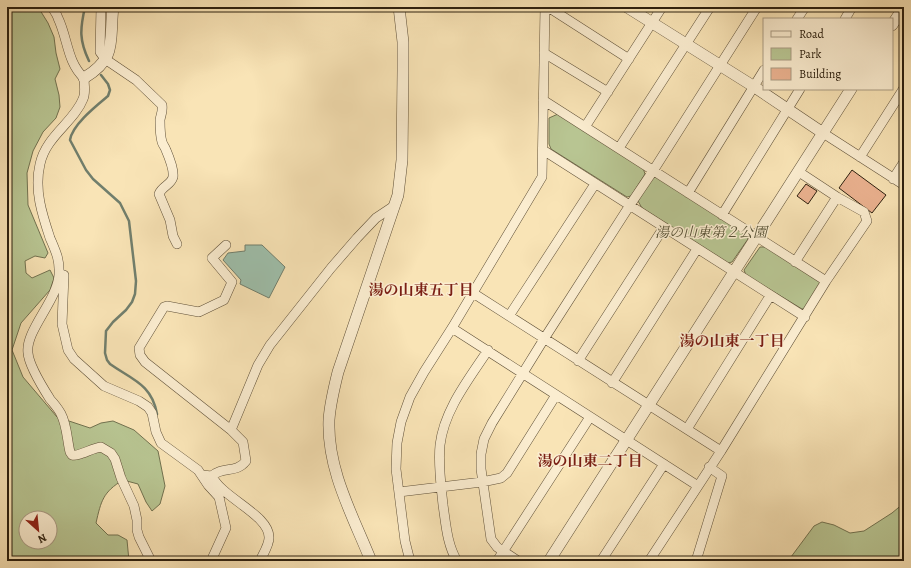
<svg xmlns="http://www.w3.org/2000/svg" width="911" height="568" viewBox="0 0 911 568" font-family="Alegreya,'Noto Serif JP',serif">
<rect width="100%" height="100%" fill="#f9e4b6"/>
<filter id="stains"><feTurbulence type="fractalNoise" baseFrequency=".005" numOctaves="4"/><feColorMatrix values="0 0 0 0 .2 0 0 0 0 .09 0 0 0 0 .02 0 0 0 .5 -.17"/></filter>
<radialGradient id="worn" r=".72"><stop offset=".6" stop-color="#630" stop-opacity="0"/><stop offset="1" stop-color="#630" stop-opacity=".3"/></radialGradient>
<!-- green -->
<path fill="#b8c592" stroke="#727250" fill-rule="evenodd" d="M7 7H38L48 23 54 37 56 53 60 69 55 79 59 95 60 107 56 118 43 132 33 151 27 173 28 205 48 253 45 258 35 256 25 261 26 273 32 278 50 270 54 278 50 290 21 323 12 350 23 377 57 417 90 428 101 423 113 421 134 430 158 451 165 486 160 504 152 511 146 502 138 484 123 480C103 492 101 501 96 523L108 535H118L127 540 129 561H7ZM26 518H50V542H26Z
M558 114 643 168 645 174 631 196 627 197 551 149 549 144V118Z
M653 177H658L745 232 748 239 732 262 728 263 642 208 638 201Z
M760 247H767L819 280 821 285 807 308 802 309 746 275 744 270Z
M904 503V561H788L814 526 822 522 834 525 850 533 864 531 892 513Z"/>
<!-- water -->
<path fill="#9ebfab" stroke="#717f6d" d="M245 245H262L285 267 269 298 240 284 241 280 223 260 228 253 245 251Z"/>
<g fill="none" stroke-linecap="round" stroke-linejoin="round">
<!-- stream -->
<path stroke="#717f6d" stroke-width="2.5" d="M85 7C80 29 79 40 89 61
M101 75 108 84 110 90 108 96C96 106 72 125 70 140L86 170 93 179 120 203 129 221 136 281 135 294 132 302 126 310 113 322 106 331 105 353 107 360 110 364C131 379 152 384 157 414"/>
</g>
<!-- building -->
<path fill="#ebb290" stroke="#2d200f" d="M852 170 886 195 872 213 839 188Z
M806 184 817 191 808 204 797 196Z"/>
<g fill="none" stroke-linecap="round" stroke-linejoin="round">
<defs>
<path id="minor" d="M52 7C54 11 57 14 58 18 68 39 67 62 84 78 84 85 86 93 83 99 74 122 46 136 40 164 34 190 42 214 50 238 56 252 60 260 59 275 57 301 25 331 28 353 29 366 43 388 50 399 54 404 58 408 61 414 67 425 67 440 70 452L72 455C78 457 92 448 101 447L111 453 115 459 121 478 134 506 137 520V530L139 537 151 561
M101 7 100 52 105 59 136 80 162 105C163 111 161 114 160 120 160 127 160 135 162 142 163 145 165 147 166 150 169 157 174 170 173 177 171 185 162 186 159 194L170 220 173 236 177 244
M548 7 629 59
M797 19 805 7
M845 19 852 7
M544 53 608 92
M543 100 826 281
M585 127 662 7
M823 133 904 185
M619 148 710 7
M543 150 805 317
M860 157 904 88
M799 172 837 197
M893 179 904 162
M688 193 764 70
M722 215 800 89
M64 275 62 324 68 350 74 359 104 386 139 401 148 407 152 413 156 432 161 443 198 470 208 485 219 497 226 528 211 561
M473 293 721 451
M509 316 595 184
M452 328 698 486
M578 361 664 227
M612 383 697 249
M687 429 770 296
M231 430 258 365 270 345 331 268 357 238 376 218 394 206
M202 475 212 476C222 466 236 474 246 461L243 442 231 430 145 362 140 355 139 348 164 307 167 306 199 312 224 300 232 282 212 258 226 245
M212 476C222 498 270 515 269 538 269 545 263 554 260 561
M399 492 482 482 501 478 507 473 556 395
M410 561 405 541 396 469 397 443 401 422 410 397 424 372 452 328 542 177 545 7
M457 561C447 544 446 525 443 505 441 485 438 465 440 445 444 410 469 379 488 350
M497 561 590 417
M518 561 497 547 491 539 481 469V454L484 439 492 423 544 339 630 205 653 171 757 7
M601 561 664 464
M649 561 721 451 826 281 867 221 864 212 837 197 795 262
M696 561 722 476 709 467"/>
<path id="tertiary" d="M627 7 753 86 823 133
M892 25 904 7
M84 78C118 58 109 40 113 7
M371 561C353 516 327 470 329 420 330 404 334 388 338 372L398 195 402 160 403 71V42L399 7
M549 561 851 89"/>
</defs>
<!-- minor casing -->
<use href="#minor" stroke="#605139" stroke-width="10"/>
<!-- tertiary casing -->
<use href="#tertiary" stroke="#605139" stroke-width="12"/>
<!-- minor -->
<use href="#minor" stroke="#fbedd0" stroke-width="9"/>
<!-- tertiary -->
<use href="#tertiary" stroke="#fbedd0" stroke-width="11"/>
</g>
<g text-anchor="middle" stroke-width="3" stroke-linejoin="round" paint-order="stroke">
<!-- park labels -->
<g font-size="14" font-style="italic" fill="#575236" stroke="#fbedd0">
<text x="711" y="237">湯の山東第２公園</text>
</g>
<!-- neighbourhood labels -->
<g font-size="15" font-weight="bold" fill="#7a1f14" stroke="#fbedd0">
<text x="421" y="295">湯の山東五丁目</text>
<text x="732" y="346">湯の山東一丁目</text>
<text x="590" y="466">湯の山東二丁目</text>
</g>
</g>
<!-- margin -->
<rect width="911" height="568" fill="none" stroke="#f9e4b6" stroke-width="24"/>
<rect x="8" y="8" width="895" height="552" fill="none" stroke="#2d200f" stroke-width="2"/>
<rect x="12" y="12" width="887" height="544" fill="none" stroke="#2d200f"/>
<!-- legend -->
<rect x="763" y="18" width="130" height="72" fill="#fbedd0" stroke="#a99b83"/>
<rect x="771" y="31" width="20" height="6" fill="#fbedd0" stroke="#a99b83"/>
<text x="799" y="38" font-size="12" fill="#2d200f">Road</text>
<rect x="771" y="48" width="20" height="12" fill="#b8c592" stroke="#a99b83"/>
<text x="799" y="58" font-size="12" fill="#2d200f">Park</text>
<rect x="771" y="68" width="20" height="12" fill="#ebb290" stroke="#a99b83"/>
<text x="799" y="78" font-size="12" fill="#2d200f">Building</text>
<!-- north arrow -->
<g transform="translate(38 530) rotate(153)"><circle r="19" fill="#fbedd0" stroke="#a99b83"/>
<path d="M0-3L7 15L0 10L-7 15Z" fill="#8f2418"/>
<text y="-6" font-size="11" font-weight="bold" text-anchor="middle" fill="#2d200f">N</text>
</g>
<rect width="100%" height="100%" filter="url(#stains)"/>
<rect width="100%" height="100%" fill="url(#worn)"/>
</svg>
